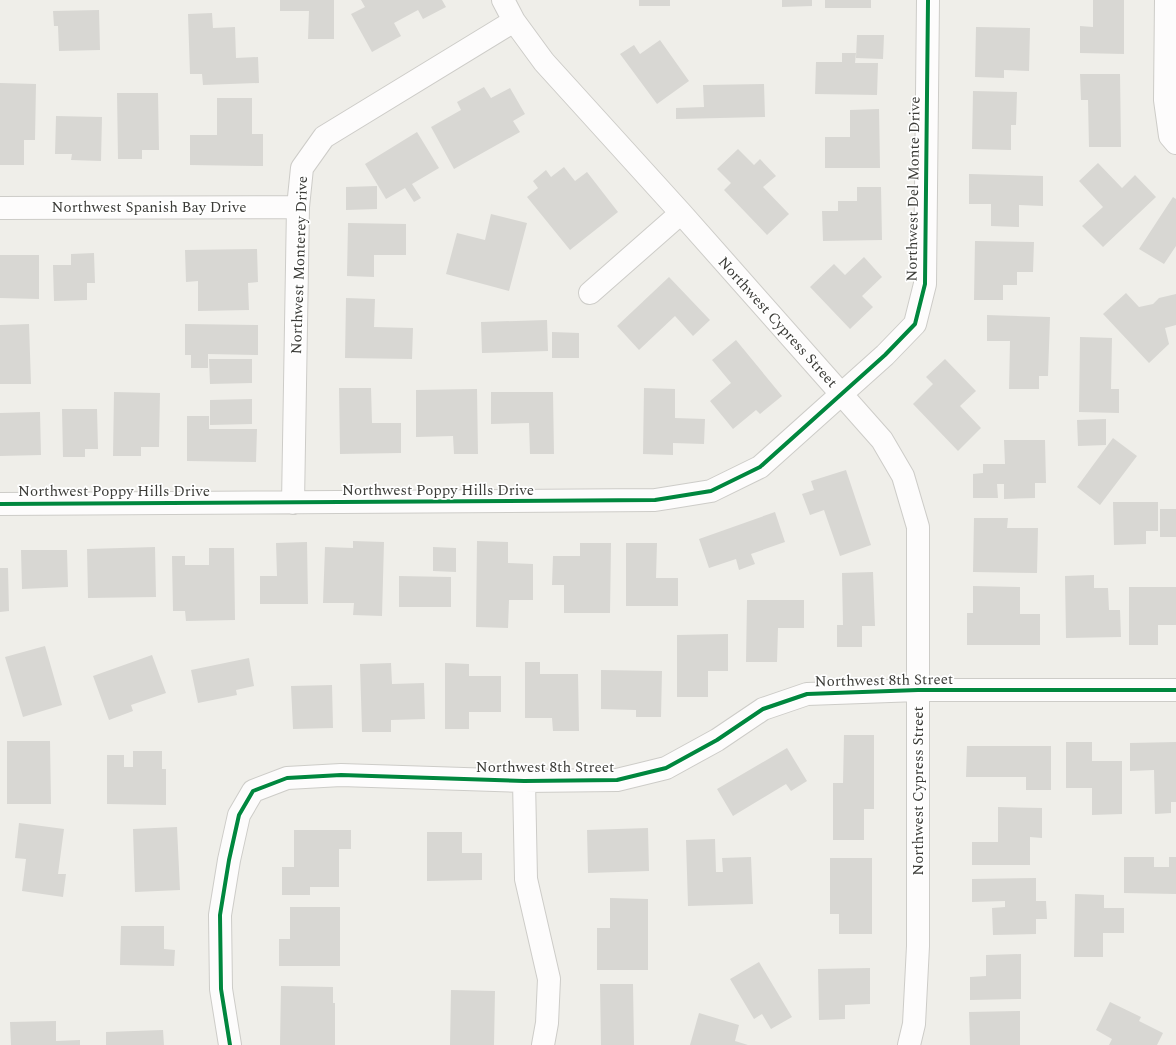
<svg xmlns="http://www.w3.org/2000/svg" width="1176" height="1045" viewBox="0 0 1176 1045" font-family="Spectral,serif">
<rect width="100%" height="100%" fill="#efeee9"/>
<!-- building -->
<path fill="#d8d7d3" d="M280 0H334V39H308L309 11H280Z
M361 0H442L446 7 423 19 418 10 394 23 401 36 372 52 351 14 365 7Z
M639 0H670V6H639Z
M782 0H812V6L782 7Z
M825 0H871V8H825Z
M1093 0H1124V54L1080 53V26L1093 27Z
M99 10 100 50 59 51 58 26H54L53 11Z
M212 13 213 28 235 27 236 58 258 57 259 83 203 85 202 74H190L188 14Z
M976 27 1030 28 1029 71 1004 70V78L975 77Z
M857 35H884L883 59 856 58Z
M660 40 689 81 657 104 620 54 634 45 640 54Z
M842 53H856L855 63H878L877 95 815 94 816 62H842Z
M1080 74H1120L1121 147H1089L1088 100H1081Z
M0 83 36 84 35 140H24V165H0Z
M764 84 765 117 676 119V108L704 107 703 85Z
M484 87 491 98 510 88 525 114 513 121 520 132 454 169 431 127 461 110 457 102Z
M973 91 1017 92 1016 125H1011V150L972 149Z
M117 93H158L159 150H142V159H118Z
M217 98H252V134H263V166L190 165V135H217Z
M879 109 880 168H825V137H850V110Z
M56 116 102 117 101 161 71 160 72 154H55Z
M417 132 439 168 412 184 421 198 414 202 405 188 386 199 365 164Z
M738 149 754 165 760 159 776 176 763 187 789 214 767 235 724 190 731 183 717 169Z
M1098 163 1122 188 1135 175 1156 197 1103 247 1082 226 1103 207 1079 181Z
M564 167 575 181 587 172 618 212 570 250 527 197 538 188 533 181 546 170 551 177Z
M969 174 1043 176V206L1019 205V227L991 226V204H969Z
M377 186V209L346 210V187Z
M857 187H881L882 240 823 241 822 211H838V201H857Z
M1173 197 1176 199V246L1164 264 1139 249Z
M491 214 527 223 509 291 446 274 457 233 485 240Z
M348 223 406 224V255H374V277L347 276Z
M975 241 1034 242 1033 272H1017V285H1003V300H974Z
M257 249 258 282 248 283 249 310 198 311V281L186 282 185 250Z
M94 253 95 283H87V300L54 301 53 265H71V254Z
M0 255H39V299L0 298Z
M864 257 882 277 862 296 873 307 850 329 810 287 834 264 845 275Z
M669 277 710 320 693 336 675 316 639 350 617 326Z
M1126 293 1139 307 1153 304 1159 298 1176 294V325L1165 328 1169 344 1149 363 1103 314Z
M346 298 375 299 374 327 413 328 412 359 345 358Z
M987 315 1050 317 1048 376H1039V389H1009L1010 341H987Z
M547 320 548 351 482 353 481 322Z
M29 324 31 384H0V325Z
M185 324 258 325V355L208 354V368H191V355H185Z
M552 332 579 333V358H552Z
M1080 337 1112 338 1111 389H1119V413L1079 412Z
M736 340 782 396 760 414 756 410 733 429 710 401 731 383 712 360Z
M209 359H252V383L210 384Z
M945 359 976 391 960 406 981 428 958 451 913 404 933 384 926 377Z
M339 388H371L372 423H401V453L340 454Z
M644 388 675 389V418L705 419 704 444 673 443V455L643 454Z
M477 389 478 454H454L453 436 416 437V390Z
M114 392 160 393 159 447H141V456H113Z
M491 392H553L554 454H530L529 423 491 424Z
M252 399V424L210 425V400Z
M62 409H97L98 449H85V457H63Z
M40 412 41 455 0 456V413Z
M187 416H209V429H257L256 462 187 461Z
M1106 419V445L1078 446 1077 420Z
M1113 438 1137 456 1100 505 1077 487Z
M1004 440H1045L1046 483H1035V498L1004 499V484H997L998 498H973V474L983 473V464H1005Z
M846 470 871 545 840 556 824 510 810 515 802 494 814 490 811 481Z
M1113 502H1158V531H1146V544L1114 545Z
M1160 509H1176V537H1160Z
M775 512 785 542 751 554 755 564 739 570 736 559 709 568 699 539Z
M974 518H1008L1007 528H1038L1037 573 973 572Z
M353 541 384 542 382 616 353 615 354 603H323L325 547 353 548Z
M477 541 508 542V563L533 564V600H509L508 628 476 627Z
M307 542 308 604H260V576H277L276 543Z
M580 543H611L610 613H564V585H552L553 556H580Z
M626 543H657L656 578H678V606H626Z
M155 547 156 597 88 598 87 549Z
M433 547 456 548V572L433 571Z
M209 548H234L235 620 186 621 185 611H173L172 556H185V565H209Z
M21 550H67L68 587 22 589Z
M0 568H8L9 611 0 612Z
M873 572 875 626H862V647H837V625H843L842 573Z
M1094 575V588H1108L1109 610H1120L1121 637 1066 638 1065 576Z
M399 576 451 577V607H399Z
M973 586 1020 587V614H1040V645H967V613H973Z
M1129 587H1176V625H1158V645H1129Z
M747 600H804V628H778L777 662H746Z
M728 634V671H708V697H677V635Z
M45 646 62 705 23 717 5 657Z
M152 655 166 693 131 705 133 711 109 720 93 676Z
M249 658 254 686 236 690 237 695 198 703 191 670Z
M525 662H540V674H578L579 731H553L552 718H525Z
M391 663 392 684 424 683 425 719 391 720V732H362L360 664Z
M445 663 469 664V676H501V712H469V729H445Z
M601 670 662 671 661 717H636V710L601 709Z
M332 685 333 728 293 729 291 686Z
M844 735H874V809H864V840H833V783H843Z
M7 741H50L51 804H7Z
M1066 742H1092V761H1122V814L1092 815V788H1066Z
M1176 742V802H1171V813L1155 814 1154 770 1130 771V743Z
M967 746H1051V790H1026V777H966Z
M787 748 807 781 791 791 786 784 733 816 717 789Z
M133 751H162V769H166V805L107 804V755H124V767H133Z
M998 807 1042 808V838L1030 837V865H972V842H998Z
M19 823 64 829 58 874H66L63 897 22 891 26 859 15 858Z
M177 827 180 890 135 892 133 829Z
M648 828 649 871 588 873 587 830Z
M294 830H351V849H339V887H310V895H282V867H294Z
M427 832H462V853H482V880L427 881Z
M715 839 716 872H723L722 858 751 857 753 904 688 906 686 840Z
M1124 857H1154V867H1169V857H1176V894L1124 893Z
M830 858H872V934H839V914H830Z
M1036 878V901H1046L1047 919H1036V934L993 935 992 908 1005 907V901L972 902V879Z
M1075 894 1104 895V908H1124V933H1103V957H1074Z
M610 898 648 899V970H597V928H610Z
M290 907H340V966H279V939H290Z
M121 926H164V949L175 950 174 966 120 965Z
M1021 954V999L970 1000V977L986 976V955Z
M759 962 792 1017 771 1029 762 1014 754 1019 730 979Z
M870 968V1004L845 1005V1019L819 1020 818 969Z
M600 984H633L634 1045H601Z
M281 986 333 987V1003H335V1045H280Z
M451 990 495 991 494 1045H450Z
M1110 1002 1141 1017 1139 1021 1163 1033 1157 1045H1109L1112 1039 1096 1030Z
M1020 1011V1045H970L969 1012Z
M699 1013 739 1025 735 1041 748 1045H690Z
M56 1021V1041L80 1040V1045H11L10 1022Z
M163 1030 164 1045H106V1032Z"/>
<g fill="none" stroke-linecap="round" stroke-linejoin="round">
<defs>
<path id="minor" d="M503 0 514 21 544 62 681 213 882 440 903 476 918 527V946L914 1024 909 1045
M1166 0 1165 100 1170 136 1176 143
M0 208 298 207
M590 293 681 213
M293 503 298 207 302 168 324 137 514 21
M0 504 655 500 711 491 760 467 885 355 915 324 925 284 928 0
M524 781 526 879 549 979 547 1023 543 1045
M230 1045 221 989 220 915 229 860 239 815 253 791 287 778 341 775 524 781 617 780 666 768 717 740 763 709 807 694 918 690H1176"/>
</defs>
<!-- minor casing -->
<use href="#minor" stroke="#cdccc8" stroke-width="24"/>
<!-- minor -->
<use href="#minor" stroke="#fdfcfc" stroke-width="22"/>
<defs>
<path id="cycleway" d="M0 504 655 500 711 491 760 467 885 355 915 324 925 284 928 0
M230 1045 221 989 220 915 229 860 239 815 253 791 287 778 341 775 524 781 617 780 666 768 717 740 763 709 807 694 918 690H1176"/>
</defs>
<!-- cycleway casing -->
<use href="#cycleway" stroke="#fff" stroke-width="6"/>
<!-- cycleway -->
<use href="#cycleway" stroke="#00873e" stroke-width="4"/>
</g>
<g text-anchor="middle" stroke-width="3.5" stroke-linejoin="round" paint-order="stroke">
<!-- street labels -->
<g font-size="15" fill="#3b3b37" stroke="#fff">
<text transform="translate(913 189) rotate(-89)" y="5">Northwest Del Monte Drive</text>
<text x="149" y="212">Northwest Spanish Bay Drive</text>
<text transform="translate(299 265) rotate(-88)" y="5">Northwest Monterey Drive</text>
<text transform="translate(778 322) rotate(48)" y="5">Northwest Cypress Street</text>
<text x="438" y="495">Northwest Poppy Hills Drive</text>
<text x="114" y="496">Northwest Poppy Hills Drive</text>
<text transform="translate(884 680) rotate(-1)" y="5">Northwest 8th Street</text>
<text x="545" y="772">Northwest 8th Street</text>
<text transform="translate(918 791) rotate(-90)" y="5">Northwest Cypress Street</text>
</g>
</g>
</svg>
